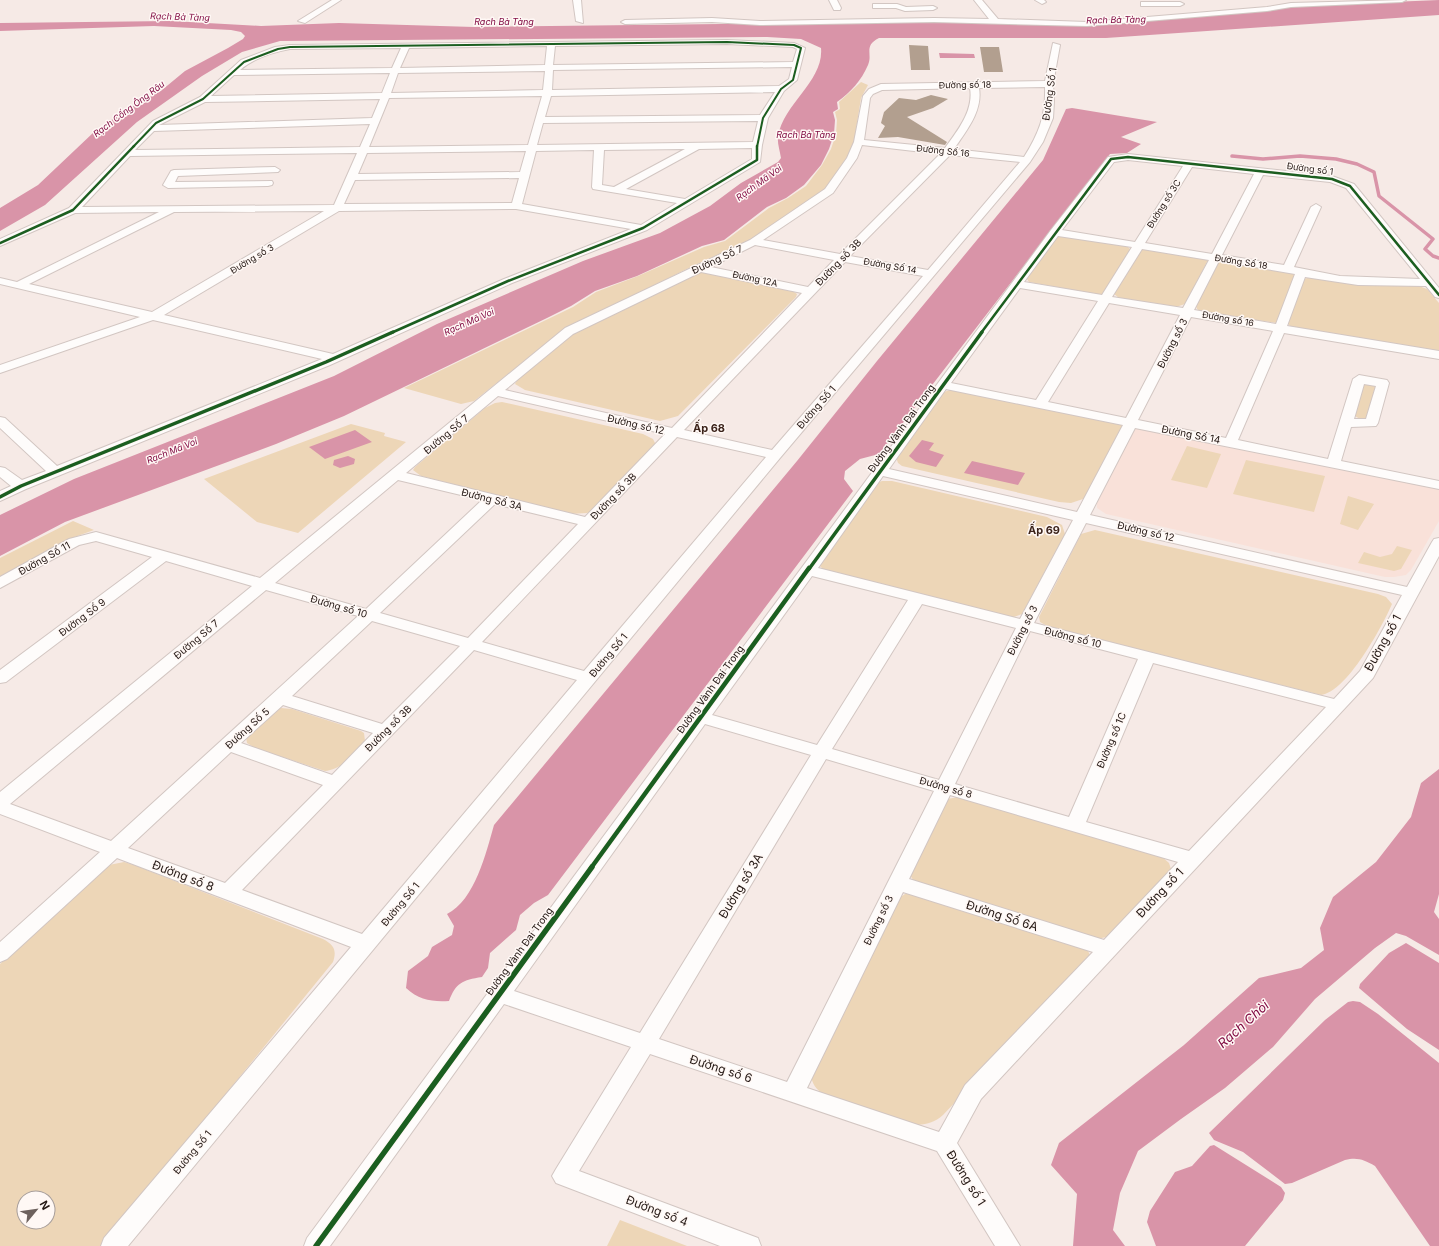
<svg xmlns="http://www.w3.org/2000/svg" width="1439" height="1246" viewBox="0 0 1439 1246" font-family="Inter,sans-serif">
<rect width="100%" height="100%" fill="#f6eae6"/>
<!-- built -->
<path fill="#f9e1d9" d="M1138 428 1439 487V521L1411 570 1406 575 1394 577H1385L1106 514 1097 508V503L1133 431Z"/>
<!-- green -->
<path fill="#edd6b7" fill-rule="evenodd" d="M861 82 868 85 861 98 854 142 847 157 824 190 749 241 695 265 563 330 474 401 461 404 404 388 573 307 596 292 638 276 704 247 725 241 769 208 788 198 806 186 822 165 831 149 836 134 837 120 835 112 840 109 839 102Z
M1057 236 1126 245 1131 250 1102 295 1029 282 1027 279Z
M1146 248 1208 260 1185 304 1176 307 1119 298 1113 293 1141 249Z
M1222 261 1295 274 1277 323 1201 312 1197 309 1196 306 1217 263Z
M700 271 791 290 797 294 796 297 678 416 660 421 525 390 515 384 518 378 572 334Z
M1311 277 1416 285 1427 289 1439 303V353L1290 326 1287 323 1304 279Z
M1362 384 1377 385 1367 419H1360L1353 415Z
M953 389 1122 424 1123 426 1086 498 1071 503 1059 502 902 466 898 463 896 457 944 392Z
M502 402 643 434 653 439 656 445 596 508 587 513 570 514 421 476 413 470 415 467 485 408 495 403Z
M351 424 385 433 384 436 406 442 298 533 257 522 204 479Z
M1187 446 1221 454 1207 488 1171 480Z
M1246 460 1325 476 1314 512 1233 494Z
M882 481H892L1047 517 1062 525 1065 534 1022 614 1011 618 824 570 819 565 877 483Z
M1348 496 1374 504 1358 530 1340 524Z
M73 521 94 530 69 539 0 577V558Z
M1095 530 1378 594 1386 597 1392 604C1382 627 1347 692 1321 695L1047 626 1040 622 1039 617 1081 534Z
M1397 546 1412 550 1401 569 1394 571 1358 563 1364 552 1380 557 1392 554Z
M281 708 292 709 361 731 364 733 365 741C358 753 340 770 325 771L255 748 247 743 246 737 276 710Z
M959 797 1160 855 1169 863 1171 869 1111 936 1097 939 914 881 909 874 947 799Z
M124 862 134 865 323 939C334 945 337 950 333 962L102 1246H0V964L95 876 109 865ZM24 1198H48V1222H24Z
M905 894H912L1087 949 1091 957 1090 960 943 1115C935 1122 928 1124 918 1125L824 1095C816 1089 812 1084 811 1075L898 899Z
M620 1220 687 1246H607Z"/>
<!-- water -->
<path fill="#d994a8" d="M1439 0V15L1106 38H879C863 46 873 54 868 65 861 81 851 92 837 102L838 109 833 112 835 120 834 134 829 149 821 165 804 185 786 198 767 207 724 240 702 246 637 276 595 291 571 306 547 318 344 416 276 444 65 522 0 556V515L74 479 334 376 437 324 583 261 660 233 710 206 741 183 778 162 781 158C780 151 777 143 778 136 784 103 824 81 821 48L801 39 767 37 280 41 242 52 202 76 137 122 45 205 0 231V208L38 185 94 132 126 110 162 90 185 71 228 48 243 39 245 36 241 32 231 30 154 26 0 31V23L171 21 261 26 339 23 474 27 967 21 1057 24 1296 6Z
M939 53 974 54 975 58H940Z
M1072 108 1157 122 1121 137 1141 144 1127 153 1110 154 879 454 860 459 845 471 844 479 853 491 548 895 534 903 520 915 516 930 490 953 488 968 482 977C462 980 456 983 449 1001 432 1002 419 1000 406 988L408 971 428 956 432 947 452 935 454 926 447 914C475 900 486 853 494 825L797 461 877 361 1043 160 1066 109Z
M355 430 372 442 325 459 309 447Z
M922 440 934 443 929 450 944 455 936 467 916 462 909 456Z
M348 456 355 459 354 464 340 468 333 465 334 460Z
M972 461 1025 473 1018 485 964 473Z
M1439 769V894L1434 912 1439 919V955L1406 936 1396 933 1375 948 1315 999 1273 1047 1225 1088 1181 1119 1138 1151 1120 1193 1113 1230 1125 1246H1073L1077 1194 1051 1165 1059 1143 1184 1045 1259 978 1301 968 1324 950 1320 928 1333 897 1376 862 1411 817 1421 783Z
M1406 943 1439 963V1050L1407 1029 1359 988 1360 984 1389 953Z
M1353 1001 1360 1002 1378 1014 1439 1063V1246H1430L1375 1166C1364 1160 1358 1157 1345 1160L1292 1183 1285 1184 1243 1152 1214 1140 1209 1133 1325 1020 1348 1002Z
M1214 1145 1281 1187 1285 1193 1283 1200 1245 1246H1156L1147 1222 1150 1211 1175 1172 1192 1166 1210 1146Z"/>
<g fill="none" stroke-linecap="round" stroke-linejoin="round">
<!-- stream -->
<path stroke="#d994a8" stroke-width="3.5" d="M1232 156 1263 159 1300 156 1336 159 1357 164 1374 172 1379 196 1433 239 1425 249 1433 256 1439 258"/>
</g>
<!-- building -->
<path fill="#b29f8f" d="M909 45 928 46 930 70H911Z
M980 47H999L1003 72H984Z
M931 95 948 99 933 108 907 117 947 142 945 145 898 137 878 138 885 126 881 123 884 112 899 98 916 100Z"/>
<g fill="none" stroke-linecap="round" stroke-linejoin="round">
<defs>
<path id="minor" d="M332 0H341L305 23 298 21Z
M573 0H581L583 23 576 21Z
M829 0H837L841 8 840 10H834Z
M974 0H982L998 19 1087 22 1267 7 1291 3 1406 0 1402 2 1291 7 1267 11 1087 26 934 22 760 25 712 22 625 24 621 22 625 20 712 18 760 21 934 18 989 19Z
M1035 0H1044L1046 2 1042 4Z
M1141 2H1180L1184 4 1180 6H1141Z
M873 4H897L906 7 933 6 937 8 933 10 905 11 896 8H873Z
M727 40 794 43 805 48 797 80 784 91 768 118 762 145 760 162 647 230 512 283 330 365 26 489 0 501V491L11 486 0 477V467L5 468 22 480 46 471 0 428V417L5 418 57 466 322 359 153 320 0 373V365L140 317 0 284V278L17 282 159 212 75 213 0 246V239L69 208 153 121 200 97 241 60 275 47 290 45ZM727 44 793 47 797 49 793 62 553 65 555 46ZM547 46 545 65 400 68 409 48ZM401 48 392 68 240 70C253 59 273 52 290 49ZM792 67 789 79 779 86 552 90 553 70ZM545 71 543 90 391 93 398 73ZM390 73 382 93 211 96 234 75ZM775 92 760 115 545 117 551 96ZM542 96 528 145 369 147 389 98ZM380 99 372 118 159 125 205 102ZM758 121 753 142 537 145 543 123ZM370 124 360 147 135 150 154 131ZM752 148V159L685 199 626 189 699 149ZM685 149 614 187 602 185 604 150ZM594 150 592 187 593 189 677 203 641 225 522 204 536 151ZM526 151 520 172 358 174 367 153ZM357 153 334 205 82 207 130 156ZM519 178 512 203 344 204 355 180ZM516 209 631 229 504 279 333 354 164 315 339 211ZM324 211 152 312 29 284 174 212Z
M1053 43 1060 45 1053 84 1054 101 1053 118 1043 142 1030 162 780 458 128 1246H101L104 1238 351 947 117 858 7 959 0 962V942L100 852 0 814V792L252 586 166 561 6 682 0 683V670L152 557 96 541 79 545 0 588V577L69 539 96 532 260 578 565 328 750 240 825 189 847 158 854 142 863 96 869 89 881 84 1045 81ZM1045 87C1046 115 1039 133 1024 157L954 149C966 131 983 111 979 88ZM970 88C974 111 957 131 945 148L864 140 870 98 873 94 882 90ZM862 145 940 154 840 254 763 240 833 193 857 158ZM950 155 1020 162 928 270 850 256ZM755 245 834 260 808 287 711 267ZM845 262 923 276 772 450 684 430ZM701 272 802 293 672 428 505 390 573 334ZM498 396 665 434 585 517 406 473ZM677 437 766 457 584 671 482 642ZM398 480 482 500 366 609 275 583ZM495 504 578 524 468 638 380 613ZM266 590 358 616 111 841 10 804ZM372 621 460 646 382 724 292 696ZM474 650 577 680 362 934 242 890ZM283 705 373 733 332 775 241 743ZM231 752 323 785 225 883 128 848Z
M1128 154 1332 176 1354 184 1439 288V298L1435 297 1426 286 1358 285 1305 277 1287 326 1439 351V359L1284 333 1238 440 1328 459 1353 379 1359 375 1387 380 1389 383 1378 423 1376 426 1351 427 1341 461 1439 481V489L1135 428 1090 515 1407 587 1432 542 1434 539 1439 538V556L1373 678 981 1099 957 1143 1020 1246H995L937 1151 650 1054 579 1171 758 1238 761 1246H720L556 1183 552 1176 556 1169 631 1047 504 1004 330 1246H304L307 1238 1051 230 1108 157ZM1128 160 1183 166 1135 242 1062 230 1114 162ZM1192 167 1254 174 1212 254 1145 243ZM1263 175 1330 182 1346 188 1420 279 1340 276 1294 267 1321 207 1316 204 1311 207 1284 265 1222 255ZM1058 236 1132 247 1102 295 1024 282ZM1142 249 1209 260 1183 308 1112 297ZM1219 261 1295 274 1276 324 1194 310ZM1020 288 1098 301 1036 400 951 383ZM1109 303 1180 315 1126 418 1048 402ZM1191 317 1273 331 1226 438 1138 420ZM1364 384 1376 386 1366 419H1354ZM946 389 1123 425 1077 512 889 469ZM883 476 1073 520 1020 619 818 568ZM1086 523 1402 595 1360 671 1334 699 1034 623ZM812 576 908 600 817 745 712 715ZM922 604 1016 628 939 780 832 749ZM1030 631 1138 659 1069 817 955 784ZM1153 663 1326 707 1189 851 1086 822ZM705 724 811 755 640 1033 514 991ZM826 759 934 791 787 1082 659 1039ZM950 795 1178 862 1104 940 909 879ZM903 892 1093 952 965 1085 939 1132 807 1088Z
M275 167 280 170 278 172 178 176 175 182 272 181 273 183 272 185 268 186 168 188 163 185 171 171 174 170Z"/>
</defs>
<!-- minor casing -->
<use href="#minor" stroke="#d2c6c2" stroke-width="2"/>
<!-- minor -->
<use href="#minor" fill="#fefcfb" fill-rule="evenodd"/>
<defs>
<path id="cycleway-far4" d="M133 147 156 123 203 99 244 62 278 49 290 47 727 42 794 45 801 48 793 80 781 89 763 118 757 147"/>
<path id="cycleway-far3" d="M0 243 73 210 134 146
M391 333 508 281 643 228 757 160V146
M981 333 1111 159 1128 157 1332 179 1350 186 1439 295"/>
<path id="cycleway-far2" d="M0 497 21 486 326 362 393 332
M809 569 982 332"/>
<path id="cycleway-far1" d="M591 868 809 568"/>
<path id="cycleway" d="M316 1246 592 867"/>
</defs>
<!-- cycleway-far4 casing -->
<use href="#cycleway-far4" stroke="#fff8f5" stroke-width="3.5"/>
<!-- cycleway-far3 casing -->
<use href="#cycleway-far3" stroke="#fff8f5" stroke-width="4"/>
<!-- cycleway-far2 casing -->
<use href="#cycleway-far2" stroke="#fff8f5" stroke-width="5.5"/>
<!-- cycleway-far1 casing -->
<use href="#cycleway-far1" stroke="#fff8f5" stroke-width="7"/>
<!-- cycleway casing -->
<use href="#cycleway" stroke="#fff8f5" stroke-width="8"/>
<!-- cycleway-far4 -->
<use href="#cycleway-far4" stroke="#1b5e20" stroke-width="2"/>
<!-- cycleway-far3 -->
<use href="#cycleway-far3" stroke="#1b5e20" stroke-width="2.5"/>
<!-- cycleway-far2 -->
<use href="#cycleway-far2" stroke="#1b5e20" stroke-width="3.5"/>
<!-- cycleway-far1 -->
<use href="#cycleway-far1" stroke="#1b5e20" stroke-width="4.5"/>
<!-- cycleway -->
<use href="#cycleway" stroke="#1b5e20" stroke-width="5.5"/>
</g>
<g text-anchor="middle" stroke-width="3" stroke-linejoin="round" paint-order="stroke">
<!-- far-water labels -->
<g font-size="9" font-style="italic" fill="#810b43" stroke="#fff8f5">
<text transform="translate(180 17) rotate(2)" y="3">Rạch Bà Tàng</text>
<text transform="translate(1116 20) rotate(-1)" y="3">Rạch Bà Tàng</text>
<text x="504" y="25">Rạch Bà Tàng</text>
<text transform="translate(129 109) rotate(-37)" y="3">Rạch Cống Ông Râu</text>
<text x="806" y="138">Rạch Bà Tàng</text>
<text transform="translate(759 183) rotate(-36)" y="3">Rạch Mã Voi</text>
<text transform="translate(469 322) rotate(-24)" y="3">Rạch Mã Voi</text>
<text transform="translate(172 451) rotate(-22)" y="3">Rạch Mã Voi</text>
</g>
<!-- far-street labels -->
<g font-size="9" fill="#231713" stroke="#fff8f5">
<text transform="translate(965 85) rotate(-1)" y="3">Đường số 18</text>
<text transform="translate(943 151) rotate(6)" y="3">Đường Số 16</text>
<text transform="translate(1310 169) rotate(7)" y="3">Đường số 1</text>
<text transform="translate(1164 204) rotate(-58)" y="3">Đường số 3C</text>
<text transform="translate(252 259) rotate(-31)" y="3">Đường số 3</text>
<text transform="translate(1241 262) rotate(9)" y="3">Đường Số 18</text>
<text transform="translate(890 266) rotate(10)" y="3">Đường Số 14</text>
<text transform="translate(755 279) rotate(12)" y="3">Đường 12A</text>
<text transform="translate(1228 319) rotate(10)" y="3">Đường số 16</text>
</g>
<!-- street labels -->
<g font-size="10" fill="#231713" stroke="#fff8f5">
<text transform="translate(1049 94) rotate(-82)" y="4">Đường Số 1</text>
<text transform="translate(717 259) rotate(-25)" y="4">Đường Số 7</text>
<text transform="translate(838 262) rotate(-46)" y="4">Đường số 3B</text>
<text transform="translate(1172 343) rotate(-63)" y="4">Đường số 3</text>
<text transform="translate(816 407) rotate(-49)" y="4">Đường Số 1</text>
<text transform="translate(636 424) rotate(13)" y="4">Đường số 12</text>
<text transform="translate(901 428) rotate(-54)" y="4">Đường Vành Đai Trong</text>
<text transform="translate(446 434) rotate(-40)" y="4">Đường Số 7</text>
<text transform="translate(1191 434) rotate(11)" y="4">Đường Số 14</text>
<text transform="translate(613 496) rotate(-46)" y="4">Đường số 3B</text>
<text transform="translate(492 499) rotate(14)" y="4">Đường Số 3A</text>
<text transform="translate(1146 531) rotate(13)" y="4">Đường số 12</text>
<text transform="translate(44 558) rotate(-29)" y="4">Đường Số 11</text>
<text transform="translate(339 606) rotate(16)" y="4">Đường số 10</text>
<text transform="translate(82 617) rotate(-37)" y="4">Đường Số 9</text>
<text transform="translate(1022 630) rotate(-63)" y="4">Đường số 3</text>
<text transform="translate(1073 637) rotate(14)" y="4">Đường số 10</text>
<text transform="translate(196 639) rotate(-40)" y="4">Đường Số 7</text>
<text transform="translate(608 655) rotate(-50)" y="4">Đường Số 1</text>
<text transform="translate(710 689) rotate(-54)" y="4">Đường Vành Đai Trong</text>
<text transform="translate(247 728) rotate(-42)" y="4">Đường Số 5</text>
<text transform="translate(388 728) rotate(-45)" y="4">Đường số 3B</text>
<text transform="translate(1111 740) rotate(-67)" y="4">Đường số 1C</text>
<text transform="translate(946 787) rotate(16)" y="4">Đường số 8</text>
<text transform="translate(400 904) rotate(-50)" y="4">Đường Số 1</text>
<text transform="translate(878 920) rotate(-64)" y="4">Đường số 3</text>
<text transform="translate(519 951) rotate(-54)" y="4">Đường Vành Đai Trong</text>
<text transform="translate(192 1152) rotate(-50)" y="4">Đường Số 1</text>
</g>
<!-- neighbourhood labels -->
<g font-size="11" font-weight="bold" fill="#3c231a" stroke="#fff8f5">
<text x="709" y="432">Ấp 68</text>
<text x="1044" y="534">Ấp 69</text>
</g>
<!-- near-street labels -->
<g font-size="12" fill="#231713" stroke="#fff8f5">
<text transform="translate(1383 643) rotate(-61)" y="4">Đường số 1</text>
<text transform="translate(183 876) rotate(21)" y="4">Đường số 8</text>
<text transform="translate(741 886) rotate(-59)" y="4">Đường số 3A</text>
<text transform="translate(1160 893) rotate(-47)" y="4">Đường số 1</text>
<text transform="translate(1002 916) rotate(18)" y="4">Đường Số 6A</text>
<text transform="translate(721 1069) rotate(18)" y="4">Đường số 6</text>
<text transform="translate(966 1178) rotate(58)" y="4">Đường số 1</text>
<text transform="translate(657 1211) rotate(21)" y="4">Đường số 4</text>
</g>
<!-- near-water labels -->
<g font-size="13" font-style="italic" fill="#810b43" stroke="#fff8f5">
<text transform="translate(1243 1024) rotate(-42)" y="5">Rạch Chòi</text>
</g>
</g>
<!-- north arrow -->
<g transform="translate(36 1210) rotate(61)"><circle r="19" fill="#fff8f5" stroke="#a79e9b"/>
<path d="M0-3L7 15L0 10L-7 15Z" fill="#6d615d"/>
<text y="-6" font-size="11" font-weight="bold" text-anchor="middle" fill="#231713">N</text>
</g>
</svg>
